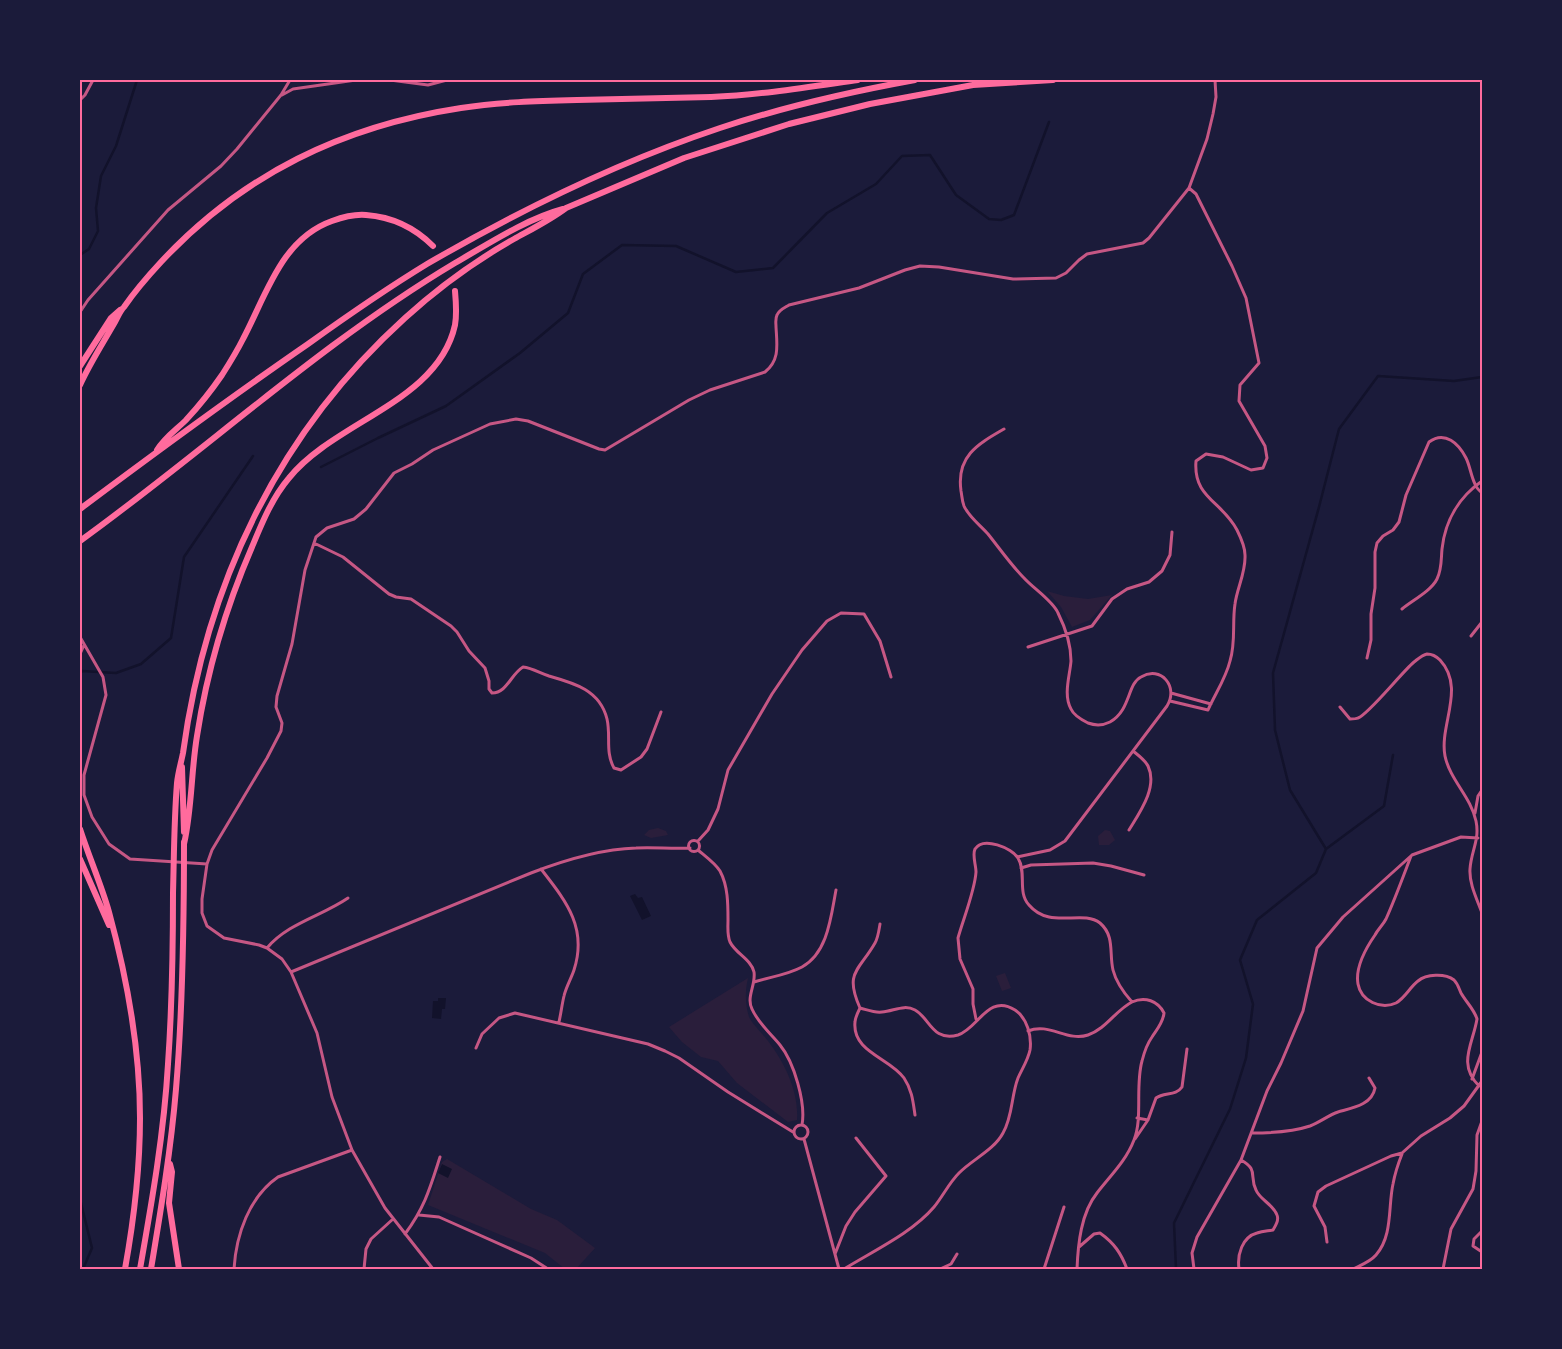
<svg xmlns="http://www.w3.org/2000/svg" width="1562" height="1349" viewBox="0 0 1562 1349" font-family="Poppins,sans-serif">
<rect width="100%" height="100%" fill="#1b1b3a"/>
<!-- green -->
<path fill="#2a1e3b" d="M1047 591 1064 596 1088 599 1112 595 1090 620 1072 627 1061 607Z
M658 828 666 831 668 835 651 838 644 835 649 830Z
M1105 830 1110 831 1115 840 1109 845H1099L1098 836Z
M1005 973 1011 988 1002 991 996 976Z
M748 978C745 991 745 1004 749 1017 753 1025 763 1034 768 1041 785 1063 799 1092 797 1120L788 1122 737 1083 718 1061 701 1057 682 1042 669 1027Z
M447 1159 531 1209 557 1220 595 1248 576 1269H565L545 1253 428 1205 442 1162Z"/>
<!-- water -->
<path fill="#12122b" d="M635 894 638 898 642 897 651 916 642 920 630 896Z
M438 998H446L445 1009H442L441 1019 432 1018 433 1001H438Z
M442 1164 452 1169 448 1178 438 1173Z"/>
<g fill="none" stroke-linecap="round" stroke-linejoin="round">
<!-- stream -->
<path stroke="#12122b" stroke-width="2.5" d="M80 255 89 249 98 231 96 208 101 176 116 146 137 80
M321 467 378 438 446 406 520 353 568 313 583 274 622 245 676 246 736 272 773 268 827 213 876 184 902 156 930 155 956 195 989 219 1001 220 1014 215 1049 122
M80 673 82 671 116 673 141 664 171 638 184 557 253 456
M1326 849 1290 790 1275 730 1273 673 1319 507 1339 429 1378 376 1454 381 1482 377
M80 1199 92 1248 83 1269
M1176 1269 1174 1223 1230 1109 1246 1058 1253 1004 1240 960 1257 920 1316 873 1326 849 1384 806 1393 755"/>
<!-- minor -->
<path stroke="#c65784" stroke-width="3" d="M390 80 428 85 447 80
M282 95 293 89 356 80
M80 100 85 95 93 80
M80 312 88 300 168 210 221 166 237 149 281 95 290 80
M1004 429C978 444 956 456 961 491 962 496 962 501 964 506 969 517 980 525 988 534 1000 549 1011 565 1024 578 1034 589 1053 601 1058 613 1065 627 1071 645 1071 661 1070 675 1063 695 1071 709 1074 716 1082 720 1088 723 1096 726 1102 726 1110 722 1131 710 1127 684 1141 677 1161 665 1179 687 1167 706L1065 841 1050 850 1017 857
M314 543 343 557 389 594 396 597 411 599 451 626 457 632 469 651 485 668 489 681V689L492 693C507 693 511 674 523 667 532 668 540 673 549 676 574 683 600 690 607 719 611 736 605 752 614 768L621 770 641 757 647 749 661 712
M1402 609C1413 600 1431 591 1437 579 1442 569 1441 559 1442 549 1445 521 1459 497 1482 481
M1471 636 1482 622
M80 637 103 677 106 695 84 775V795L92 817 109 844 130 859 207 864
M1028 647 1092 626 1112 599 1127 589 1149 582 1162 571 1170 555 1172 532
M80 654 84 645
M1367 658 1371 640V614L1375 588V552L1377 543 1383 536 1393 530 1399 522 1406 495 1429 442C1445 430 1459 444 1466 458 1470 466 1471 476 1475 484 1476 488 1479 490 1482 493
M80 659V661
M1171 693 1211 704
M1170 701 1208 710C1215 694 1226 678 1230 661 1236 642 1232 623 1235 604 1237 588 1246 572 1245 555 1245 547 1241 538 1237 530 1222 501 1193 498 1196 461L1206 454 1223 457 1251 470 1263 468 1267 458 1265 446 1239 401 1240 385 1259 363 1246 298 1232 266 1196 194 1189 188
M1340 707 1350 719C1353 719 1356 719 1358 718 1368 715 1402 672 1414 662 1418 659 1422 655 1427 654 1432 654 1437 657 1440 660 1466 688 1439 725 1445 756 1450 780 1471 797 1476 821 1480 840 1471 851 1470 869 1469 884 1477 899 1482 913
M1475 813 1478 796 1482 790
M1129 830C1140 812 1158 787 1148 766 1145 760 1138 755 1133 751
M688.5 846a5.5 5.5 0 1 1 11 0a5.5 5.5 0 1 1-11 0Z
M698 841 708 830 718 809 728 770 772 694 802 650 827 621 841 613 864 614 880 641 891 677
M698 850C705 856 715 863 720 871 728 886 728 904 728 920 728 927 727 935 730 942 736 954 751 959 754 972 756 985 746 997 752 1009 758 1023 771 1034 780 1045 794 1062 806 1103 802 1125
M1411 856C1403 877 1395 899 1386 919 1383 925 1378 929 1375 935 1366 948 1355 967 1358 984 1361 1001 1381 1010 1396 1003 1405 998 1410 987 1418 981 1426 974 1445 973 1454 980 1458 984 1459 989 1461 993 1466 1002 1474 1009 1477 1019 1473 1044 1457 1064 1479 1086
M1021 868 1031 865 1093 863 1111 866 1144 875
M541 869C565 900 588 927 574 970 571 979 566 987 564 996 562 1004 561 1013 559 1022
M880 924C879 930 878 938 875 943 859 971 844 972 860 1008 858 1012 855 1018 855 1022 852 1052 890 1058 904 1078 912 1090 913 1101 915 1115
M267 948C288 923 322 916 348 898
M291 972 531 873C562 861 602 849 636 848 654 847 672 849 690 848
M754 982C770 977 787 975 802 967 828 953 831 916 836 890
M976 1019 973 1004V989L960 959 958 938C963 920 975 890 976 872 976 865 972 855 975 849 983 836 1012 848 1018 858 1027 873 1017 892 1029 905 1050 930 1082 909 1100 923 1115 936 1109 953 1113 970 1116 982 1124 993 1132 1002
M1028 1031C1049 1022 1067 1042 1088 1035 1106 1029 1116 1010 1132 1002 1145 996 1158 1001 1164 1013 1163 1023 1157 1029 1152 1037 1147 1044 1144 1053 1142 1061 1135 1086 1143 1118 1134 1140 1126 1161 1110 1176 1097 1193 1081 1213 1078 1244 1077 1269
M476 1048 482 1034 499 1018 515 1013 648 1044 665 1051 679 1058 728 1092 793 1132
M1472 1079 1482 1052
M1137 1118 1148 1120
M794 1132a7 7 0 1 1 14 0a7 7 0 1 1-14 0Z
M1252 1133C1271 1133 1292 1132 1310 1126 1320 1122 1329 1115 1338 1112 1352 1108 1372 1105 1375 1088L1369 1078
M804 1139 839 1269
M1135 1139 1148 1120 1156 1098C1164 1092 1176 1096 1182 1087L1187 1049
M419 1215 439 1217 531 1258 548 1269
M1482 1231 1474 1239 1473 1246 1482 1252
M405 1234C425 1207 430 1188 440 1157
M1327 1242 1325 1227 1314 1206 1318 1192 1326 1186 1391 1156 1402 1153 1421 1136 1450 1118 1464 1106 1482 1081
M1079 1247 1094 1234 1100 1233C1114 1243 1121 1253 1127 1269
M835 1254 846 1226 855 1212 886 1176 856 1138
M234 1269C236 1235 249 1197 278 1177L352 1150
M364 1269 366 1249 371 1239 393 1219
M433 1269 385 1208 352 1150 332 1097 317 1033 291 972 282 959 267 948 259 945 224 938 207 926 202 913V899L207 864 212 850 267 758 281 731 282 723 276 707 277 696 292 644 305 570 316 537 327 528 354 519 366 509 394 473 412 464 433 450 490 424 516 419 528 421 599 449 605 450 689 400 710 390 765 372C780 360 777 345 776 327 776 323 775 319 777 315 779 310 784 308 789 305L859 288 905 270 920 266 939 267 1013 279 1056 278 1066 273 1079 260 1087 254 1143 243 1149 238 1189 188 1207 139 1213 114 1216 97 1215 80
M844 1269C873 1251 912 1233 934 1207 943 1196 949 1183 959 1173 973 1159 994 1150 1003 1133 1013 1116 1011 1096 1018 1078 1022 1069 1028 1060 1030 1050 1032 1036 1027 1018 1015 1010 988 993 978 1029 958 1035 932 1042 930 1018 915 1010 904 1004 894 1011 882 1012 874 1013 868 1010 860 1008
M940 1269 951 1264 957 1254
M1044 1269 1064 1207
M1194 1269 1192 1253 1197 1237 1241 1160 1267 1091 1281 1063 1303 1011 1317 948 1343 917 1412 855 1461 837 1478 838
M1239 1269C1237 1255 1242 1237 1257 1233 1263 1231 1268 1231 1273 1230 1276 1225 1279 1220 1277 1215 1273 1204 1260 1200 1256 1190 1249 1176 1259 1170 1241 1160
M1353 1269C1361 1265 1370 1262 1376 1255 1393 1236 1388 1206 1393 1184 1395 1173 1398 1164 1402 1154
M1443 1269 1451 1229 1473 1189 1476 1171 1477 1135 1482 1121"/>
<!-- motorway -->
<path stroke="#ff6b9d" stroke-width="6" d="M80 366 111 318 120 310
M80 385C90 363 103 343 115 322 118 317 120 311 124 307 135 291 148 276 161 262 243 174 343 126 461 108 499 102 538 101 577 100 622 99 666 98 711 97 760 95 809 87 858 80
M157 450C165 437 176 430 186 420 199 406 211 391 222 375 229 364 237 351 243 339 266 296 281 239 332 221 343 217 354 214 366 215 393 217 414 227 433 246
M80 509C155 453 231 397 308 344 347 316 386 289 427 264 520 210 618 162 720 128 783 107 849 92 915 80
M80 541C206 450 321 343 455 263 488 244 526 219 563 209
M182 767 184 832
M80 829C89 857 101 884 109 912 127 978 140 1049 140 1118 140 1169 134 1219 125 1269
M184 844C192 809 191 772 197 736 207 671 226 607 252 547 262 523 272 498 289 478 335 421 438 402 455 325 457 314 456 302 455 291
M80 859 109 925
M170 1164 172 1172 169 1203 179 1269
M140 1269C152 1201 164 1133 168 1064 172 1007 173 950 173 893 174 857 174 820 177 783 178 773 181 763 183 753 206 584 278 433 405 318 438 288 475 261 514 239 532 229 550 220 566 208L684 158 789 124 870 104 973 85 1053 80
M151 1269C161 1209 171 1149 176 1089 183 1007 184 924 184 842"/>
</g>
<!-- border -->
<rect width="1562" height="1349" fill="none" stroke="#1b1b3a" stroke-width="162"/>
<rect x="81" y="81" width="1400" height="1187" fill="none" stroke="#ff6b9d" stroke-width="2"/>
</svg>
